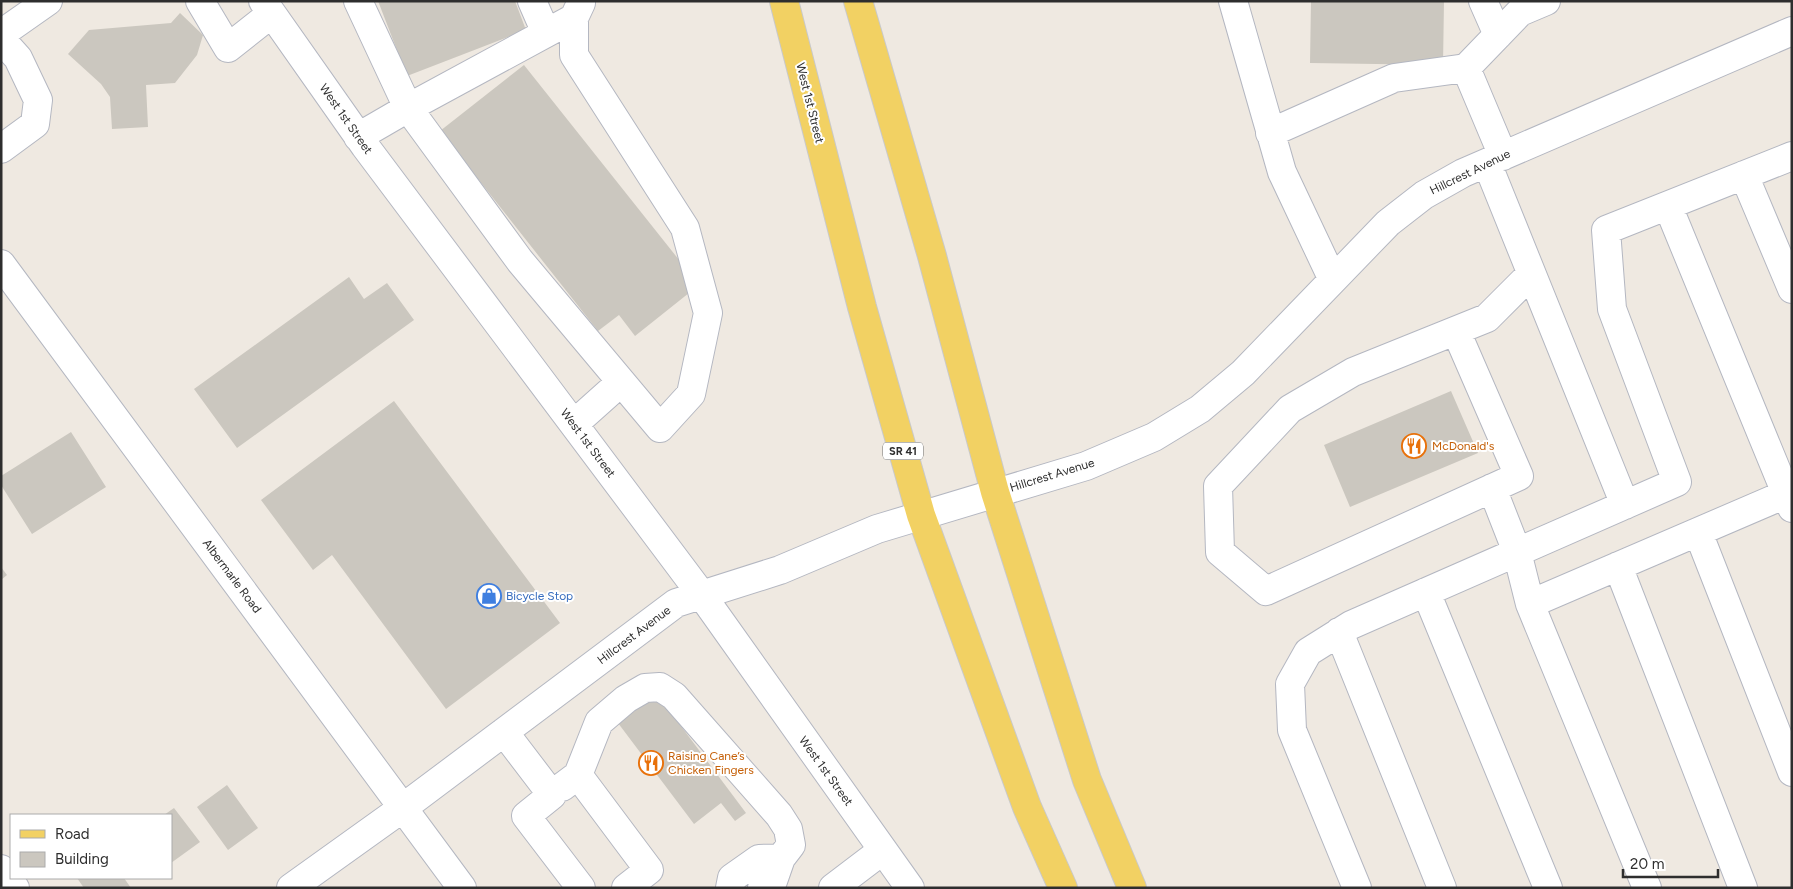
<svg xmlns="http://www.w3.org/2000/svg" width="1793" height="889" viewBox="0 0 1793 889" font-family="Figtree,sans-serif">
<rect width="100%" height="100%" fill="#efe9e1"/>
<!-- building -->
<path fill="#cbc7bf" d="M378 1H515L526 30 407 76Z
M1311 1H1444L1443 65 1310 63Z
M180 13 203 35 197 55 175 83 146 85 148 127 112 129 110 97 101 84 68 54 89 30 171 23Z
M524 65 699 285 635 336 619 315 598 331 440 131Z
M349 277 364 299 387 283 414 320 237 448 194 389Z
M1451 391 1478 453 1350 507 1324 445Z
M394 401 560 623 446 709 332 555 313 570 261 500Z
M71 432 106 487 32 534 1 485V476Z
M1 567 7 575 1 580Z
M657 694 746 813 735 821 721 803 694 824 612 715Z
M227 785 258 828 228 850 197 807Z
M174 808 200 842 171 863V815H164Z
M77 878H124L131 888H84Z"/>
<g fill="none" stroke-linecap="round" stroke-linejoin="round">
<defs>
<path id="minor" d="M200 1 228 48 271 14
M263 1 365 146 701 594 910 888
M358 1 408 108 574 18 581 3
M532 1 546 33
M1233 1 1282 172 1333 280
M1483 1 1498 35
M1 34 48 1
M1 39 18 58 38 100 35 124 1 149
M1466 68 1520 12 1546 1
M1270 133 1394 78 1466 68 1503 156
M358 137 408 108 520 261 660 428 691 394 708 313 685 228 574 55V18
M1487 163 1625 505
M1744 175 1792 289
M1668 206 1792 508
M1 264 462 888
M1456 331 1519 476 1266 591 1220 552 1218 486 1290 409 1353 372 1487 318 1531 274
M574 424 621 382
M1492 488 1517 552 1530 604
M1698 532 1792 772
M1618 566 1743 888
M1426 592 1548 888
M1339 632 1442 888
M504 732 552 795 526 816 581 888
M578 775 599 722 626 699 645 688 660 687 674 696 779 815 788 829 791 845 781 858 773 881 762 888
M562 787 578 775 649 870 626 888
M1 869 15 888
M291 888 404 807 676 603 780 570 877 529 1086 466 1154 437 1200 409 1243 373 1388 223 1424 195 1463 173 1792 31
M730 888 732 878 759 859 781 858
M833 888 883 850
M1357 888 1292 730 1290 684 1308 652 1351 625 1677 482 1612 309 1606 230 1792 156
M1647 888 1530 604 1786 494"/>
<path id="major" d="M784 1 862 307 921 515 1027 807 1063 888
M858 1 932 256 995 492 1087 780 1132 888"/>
</defs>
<!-- minor casing -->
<use href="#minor" stroke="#b4b7c1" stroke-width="30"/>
<!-- major casing -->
<use href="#major" stroke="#c9c9c9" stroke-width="30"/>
<!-- minor -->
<use href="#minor" stroke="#fff" stroke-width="28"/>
<!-- major -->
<use href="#major" stroke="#f2d163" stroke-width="28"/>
</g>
<!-- icons -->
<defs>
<symbol id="restaurant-ring" viewBox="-11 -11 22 22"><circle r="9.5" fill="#fff" stroke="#e8710a" stroke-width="1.5"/><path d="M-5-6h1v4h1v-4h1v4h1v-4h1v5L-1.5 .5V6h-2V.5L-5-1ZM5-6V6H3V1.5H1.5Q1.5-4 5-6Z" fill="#e8710a"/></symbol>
<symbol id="shop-ring" viewBox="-11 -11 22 22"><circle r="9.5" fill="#fff" stroke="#3f7fe0" stroke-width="1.5"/><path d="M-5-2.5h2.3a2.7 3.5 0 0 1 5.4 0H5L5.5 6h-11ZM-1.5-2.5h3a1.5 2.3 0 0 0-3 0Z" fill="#3f7fe0"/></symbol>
</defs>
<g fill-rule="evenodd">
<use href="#restaurant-ring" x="1400" y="432" width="28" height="28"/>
<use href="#shop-ring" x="475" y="582" width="28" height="28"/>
<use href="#restaurant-ring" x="637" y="749" width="28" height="28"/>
</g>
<g text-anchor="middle" stroke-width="4" stroke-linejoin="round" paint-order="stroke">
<!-- shield labels -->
<rect fill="#fff" stroke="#6d6d6d" stroke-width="1" x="883" y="442.5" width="40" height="17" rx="4"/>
<g font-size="11" font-weight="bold" fill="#2e2e2e">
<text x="903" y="455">SR 41</text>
</g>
<!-- street labels -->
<g font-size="12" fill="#2e2e2e" stroke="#fff">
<text transform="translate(810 103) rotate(76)" y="4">West 1st Street</text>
<text transform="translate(346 119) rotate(55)" y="4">West 1st Street</text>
<text transform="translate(1470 172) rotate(-26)" y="4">Hillcrest Avenue</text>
<text transform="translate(588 443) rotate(53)" y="4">West 1st Street</text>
<text transform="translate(1052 475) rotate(-17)" y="4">Hillcrest Avenue</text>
<text transform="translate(232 576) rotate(53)" y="4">Albermarle Road</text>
<text transform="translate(634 635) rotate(-37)" y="4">Hillcrest Avenue</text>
<text transform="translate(826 771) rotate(54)" y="4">West 1st Street</text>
</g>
<!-- food labels -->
<g font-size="12" fill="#c56008" stroke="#fff" text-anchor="start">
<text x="1432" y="450">McDonald's</text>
<text x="668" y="760">Raising Cane’s<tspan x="668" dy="14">Chicken Fingers</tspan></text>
</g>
<!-- shop labels -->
<g font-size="12" fill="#366cbe" stroke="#fff" text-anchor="start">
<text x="506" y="600">Bicycle Stop</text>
</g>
</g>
<!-- border -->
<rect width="1793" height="889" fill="none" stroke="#2e2e2e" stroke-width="5"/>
<!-- legend -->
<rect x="10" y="814" width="162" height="65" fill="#ffffff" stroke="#ababab"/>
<rect x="20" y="830" width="25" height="8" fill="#f2d163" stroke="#ababab"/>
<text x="55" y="839" font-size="15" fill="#2e2e2e">Road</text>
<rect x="20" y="852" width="25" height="15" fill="#cbc7bf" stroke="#ababab"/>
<text x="55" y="864" font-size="15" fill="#2e2e2e">Building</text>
<!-- scale -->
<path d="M1623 869v8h95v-8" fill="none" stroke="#2e2e2e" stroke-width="2.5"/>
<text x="1630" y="869" font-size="15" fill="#2e2e2e" stroke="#ffffff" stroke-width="4" paint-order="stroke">20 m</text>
</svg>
